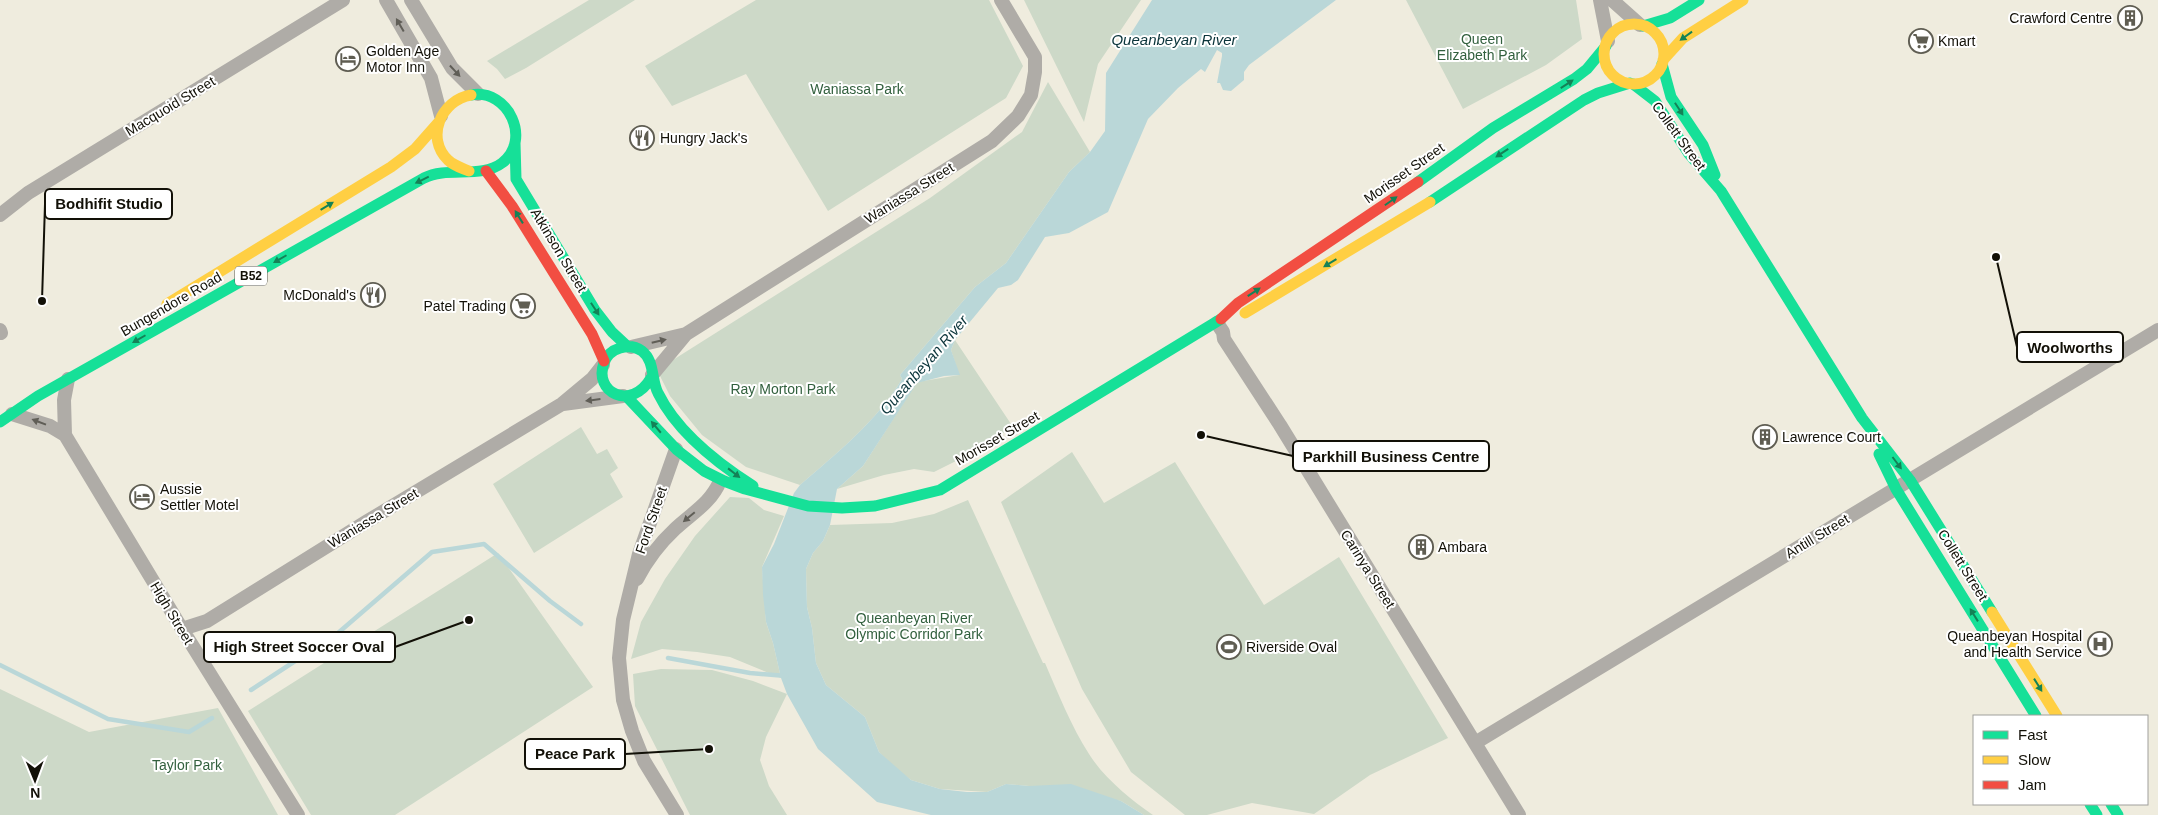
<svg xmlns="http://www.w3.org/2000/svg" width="2158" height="815" viewBox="0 0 2158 815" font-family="Arial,sans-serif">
<rect width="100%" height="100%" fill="#efecde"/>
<!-- green -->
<path fill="#cdd9c8" d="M589 0H635L526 68 505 79 497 69 487 61Z
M756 0H989L1023 66 1006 98 828 211 746 74 672 106 645 66Z
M1024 0H1141L1098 64 1084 122Z
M1406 0H1576L1582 39 1546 65 1463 109Z
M1048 82 1090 152 1069 172 1006 263 975 287 900 375 902 379C877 421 837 453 800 485L746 467 702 435 670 396 657 370 930 198 1022 132Z
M955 340 1013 427 970 454 934 472 914 469 884 475 837 489 863 466 917 382 959 375 951 350Z
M581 427 597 454 607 449 618 468 610 474 623 497 534 553 493 484Z
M1072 452 1104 503 1175 462 1264 605 1339 557 1448 738 1370 775 1314 814 1252 803 1207 815H1185L1131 772 1082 689 1001 502Z
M730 497 749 498 764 510 784 516 762 567 766 622 773 643 781 678 730 657 697 652 662 649 631 659 641 622 665 579 695 536Z
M968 500 1043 663H1045C1058 693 1071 726 1089 754 1104 778 1130 799 1153 815H1144L1121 801 1029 786 1006 784 987 792 940 789 911 780 896 769 879 752 865 717 826 685 816 663 812 628 807 607 806 569 813 553 823 541 830 525 892 523 934 514Z
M498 553 593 687 395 815H311L248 711Z
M661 669 712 670 753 681 787 694 766 737 760 760 769 786 787 815H690L635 706 633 674Z
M0 689 89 732 218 708 278 815H0Z"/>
<!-- water -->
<path fill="#bad7d8" d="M1152 0H1336L1249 65 1244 72V80L1231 91 1223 90 1220 83H1217L1222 56V53L1217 50 1205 72 1201 69 1178 88 1148 119 1108 212 1069 233 1045 237 1018 280 1011 285 998 288 955 340 951 350 960 375 944 376 917 383 863 466 837 489 830 525 823 541 813 553 806 569 807 607 812 628 816 663 826 685 865 717 879 752 911 780 940 789 967 792H987L1006 784 1029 786 1071 784 1121 801 1144 815H931L877 802 818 749 787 694 781 678 773 643 766 622 763 595 762 567 774 544 794 493 800 485C837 453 877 421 902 379L900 375 975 287 1006 263 1069 172 1090 152 1105 131 1106 73Z"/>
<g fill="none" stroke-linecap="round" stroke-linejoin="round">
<!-- stream -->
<path stroke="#bad7d8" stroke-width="4.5" d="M668 658 750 673 786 676
M0 665 108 719 189 732 212 718
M251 690 338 633 432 552 484 544 550 601 581 624"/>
<!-- street -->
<path stroke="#afaca7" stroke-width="14" d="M386 0 431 78 441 116
M411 0 452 68 478 94
M1600 0 1608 41
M1612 0 1640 25
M0 215 28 193 343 0
M1217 323 1223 332 1224 339 1280 425 1519 815
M0 330 1 333
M631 347 686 334
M652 375 686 334 992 141 1018 116 1031 95 1035 72V57L1001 0
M563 404 623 396
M12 414 50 426 65 435 182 629 298 815
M65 435 64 400 68 379
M676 449 639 554 623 620 619 658 623 700 632 731 644 761 677 815
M637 579C647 560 660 543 675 529 692 513 711 503 720 481
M182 629 207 621 366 522 562 404 592 379 603 365
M1475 743 2158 330"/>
<!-- fast -->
<path stroke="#16e098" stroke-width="11" d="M1643 26 1670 18 1699 0
M1662 64 1671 97 1703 145 1715 175
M1633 84 1655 101 1689 154 1721 191 1862 418 1910 480 1992 612
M515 143 516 179 595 310 612 332 627 346
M1418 182 1493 128 1574 79 1587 69 1606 46
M1430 202 1584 100 1598 93 1630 83
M651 378C631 412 593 392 604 363 609 348 629 342 642 351 655 361 651 380 658 393 677 432 717 463 753 486
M627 397 677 450 704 471 724 481 745 489 808 506 842 508 875 506 940 490 1221 319
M0 422 38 396 424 178C448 166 481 179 502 163 532 141 509 88 471 95
M1879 454 1896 489 2036 716
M2090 804 2097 815
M2111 804 2118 815"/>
<!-- slow -->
<path stroke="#ffcf43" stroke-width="11" d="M1604 54a30 30 0 1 1 60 0a30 30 0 1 1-60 0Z
M1663 60 1683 38 1743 0
M469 171C462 168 454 166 448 160 425 138 441 100 471 95
M167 304 391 167 415 149 438 123
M1245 313 1430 202
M1992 612 2057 716"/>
<!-- jam -->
<path stroke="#f24e42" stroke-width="11" d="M486 171 512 206 592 334 604 361
M1221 319 1238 303 1418 182"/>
</g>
<!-- one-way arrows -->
<defs><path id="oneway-solid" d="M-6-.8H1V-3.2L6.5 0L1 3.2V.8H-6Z" transform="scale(1.25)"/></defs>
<g fill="#605e57">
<use href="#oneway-solid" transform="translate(400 25) rotate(-120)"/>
<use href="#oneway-solid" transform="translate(455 71) rotate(47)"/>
<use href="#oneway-solid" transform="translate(659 341) rotate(-13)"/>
<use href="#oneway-solid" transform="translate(593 400) rotate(173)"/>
<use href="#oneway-solid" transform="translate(39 422) rotate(-159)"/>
<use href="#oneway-solid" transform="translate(689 517) rotate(140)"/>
</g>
<g fill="#148257">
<use href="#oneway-solid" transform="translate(1686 36) rotate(144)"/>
<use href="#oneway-solid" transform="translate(1567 84) rotate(-33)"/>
<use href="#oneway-solid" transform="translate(1679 109) rotate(57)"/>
<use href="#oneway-solid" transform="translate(1502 153) rotate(147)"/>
<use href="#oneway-solid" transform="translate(422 180) rotate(154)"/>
<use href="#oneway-solid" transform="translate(1391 201) rotate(-35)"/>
<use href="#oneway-solid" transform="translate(327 206) rotate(-31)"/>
<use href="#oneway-solid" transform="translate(519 217) rotate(-122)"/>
<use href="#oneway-solid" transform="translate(280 259) rotate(150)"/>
<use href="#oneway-solid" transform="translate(1330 263) rotate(149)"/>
<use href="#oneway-solid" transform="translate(1254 292) rotate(-33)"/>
<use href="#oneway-solid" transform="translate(595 309) rotate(57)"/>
<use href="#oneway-solid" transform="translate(139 339) rotate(150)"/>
<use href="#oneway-solid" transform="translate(656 427) rotate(-130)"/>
<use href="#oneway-solid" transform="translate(1897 463) rotate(53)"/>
<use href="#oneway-solid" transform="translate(734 473) rotate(38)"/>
<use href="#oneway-solid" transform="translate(1974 615) rotate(-122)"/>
<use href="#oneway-solid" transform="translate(2038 685) rotate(58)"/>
</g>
<!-- icons -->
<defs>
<symbol id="building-ring" viewBox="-11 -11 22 22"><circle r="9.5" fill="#fff" stroke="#5f5d52" stroke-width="1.5"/><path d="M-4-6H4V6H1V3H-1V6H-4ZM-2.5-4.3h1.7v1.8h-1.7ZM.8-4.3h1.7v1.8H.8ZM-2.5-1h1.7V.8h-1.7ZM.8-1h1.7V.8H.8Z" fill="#5f5d52"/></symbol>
<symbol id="supermarket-ring" viewBox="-11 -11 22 22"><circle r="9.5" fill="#fff" stroke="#5f5d52" stroke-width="1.5"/><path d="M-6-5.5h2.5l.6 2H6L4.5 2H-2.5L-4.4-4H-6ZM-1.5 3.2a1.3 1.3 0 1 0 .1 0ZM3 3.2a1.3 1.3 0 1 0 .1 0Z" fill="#5f5d52"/></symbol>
<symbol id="hotel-ring" viewBox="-11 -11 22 22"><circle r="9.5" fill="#fff" stroke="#5f5d52" stroke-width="1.5"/><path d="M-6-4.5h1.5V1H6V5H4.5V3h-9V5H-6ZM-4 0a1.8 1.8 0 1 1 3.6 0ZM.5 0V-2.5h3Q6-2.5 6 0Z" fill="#5f5d52"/></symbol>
<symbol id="restaurant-ring" viewBox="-11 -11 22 22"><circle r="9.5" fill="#fff" stroke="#5f5d52" stroke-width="1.5"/><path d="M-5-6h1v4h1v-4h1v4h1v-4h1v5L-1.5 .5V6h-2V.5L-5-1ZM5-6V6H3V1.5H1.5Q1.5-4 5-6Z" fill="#5f5d52"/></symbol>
<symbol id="hospital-ring" viewBox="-11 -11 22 22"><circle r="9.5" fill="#fff" stroke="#5f5d52" stroke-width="1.5"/><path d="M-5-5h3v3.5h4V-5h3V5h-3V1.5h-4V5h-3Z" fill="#5f5d52"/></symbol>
<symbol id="stadium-ring" viewBox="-11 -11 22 22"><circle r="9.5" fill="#fff" stroke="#5f5d52" stroke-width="1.5"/><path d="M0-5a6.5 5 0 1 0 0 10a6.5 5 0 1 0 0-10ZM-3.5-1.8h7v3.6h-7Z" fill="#5f5d52"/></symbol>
</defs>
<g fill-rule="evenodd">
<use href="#building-ring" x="2116" y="4" width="28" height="28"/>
<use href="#supermarket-ring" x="1907" y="27" width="28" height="28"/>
<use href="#hotel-ring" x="334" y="45" width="28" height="28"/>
<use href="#restaurant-ring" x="628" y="124" width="28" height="28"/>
<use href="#restaurant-ring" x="359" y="281" width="28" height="28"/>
<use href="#supermarket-ring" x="509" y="292" width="28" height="28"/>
<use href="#building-ring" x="1751" y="423" width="28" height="28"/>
<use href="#hotel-ring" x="128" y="483" width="28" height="28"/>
<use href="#building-ring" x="1407" y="533" width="28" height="28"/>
<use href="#hospital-ring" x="2086" y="630" width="28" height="28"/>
<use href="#stadium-ring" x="1215" y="633" width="28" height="28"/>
</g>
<g text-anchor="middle" stroke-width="4" stroke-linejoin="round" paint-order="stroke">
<!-- shield labels -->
<rect fill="#fff" stroke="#595851" stroke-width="1" x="235" y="266.5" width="32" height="19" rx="4"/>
<g font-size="12" font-weight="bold" fill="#121007">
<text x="251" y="280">B52</text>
</g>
<!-- poi labels -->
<g font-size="14" fill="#121007" stroke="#fff" text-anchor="start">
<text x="2112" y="23" text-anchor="end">Crawford Centre</text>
<text x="1938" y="46">Kmart</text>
<text x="366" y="56">Golden Age<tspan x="366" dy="16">Motor Inn</tspan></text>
<text x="660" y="143">Hungry Jack's</text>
<text x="356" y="300" text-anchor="end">McDonald's</text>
<text x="506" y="311" text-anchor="end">Patel Trading</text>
<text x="1782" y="442">Lawrence Court</text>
<text x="160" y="494">Aussie<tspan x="160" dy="16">Settler Motel</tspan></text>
<text x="1438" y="552">Ambara</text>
<text x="2082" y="641" text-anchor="end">Queanbeyan Hospital<tspan x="2082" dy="16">and Health Service</tspan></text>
<text x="1246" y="652">Riverside Oval</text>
</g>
<!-- park labels -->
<g font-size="14" fill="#32603e" stroke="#fff">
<text x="1482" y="44">Queen<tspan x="1482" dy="16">Elizabeth Park</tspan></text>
<text x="857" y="94">Waniassa Park</text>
<text x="783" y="394">Ray Morton Park</text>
<text x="914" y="623">Queanbeyan River<tspan x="914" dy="16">Olympic Corridor Park</tspan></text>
<text x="187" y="770">Taylor Park</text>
</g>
<!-- street labels -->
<g font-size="14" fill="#121007" stroke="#fff">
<text transform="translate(170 106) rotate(-31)" y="5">Macquoid Street</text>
<text transform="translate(1679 136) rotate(54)" y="5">Collett Street</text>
<text transform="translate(1404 173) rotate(-35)" y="5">Morisset Street</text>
<text transform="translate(909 193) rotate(-32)" y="5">Waniassa Street</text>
<text transform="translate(559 250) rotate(59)" y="5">Atkinson Street</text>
<text transform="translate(171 304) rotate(-30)" y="5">Bungendore Road</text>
<text transform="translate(997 438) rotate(-30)" y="5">Morisset Street</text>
<text transform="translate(373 518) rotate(-31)" y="5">Waniassa Street</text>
<text transform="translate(651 520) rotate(-71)" y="5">Ford Street</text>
<text transform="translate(1817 536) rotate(-31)" y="5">Antill Street</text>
<text transform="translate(1963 565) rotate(58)" y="5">Collett Street</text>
<text transform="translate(1368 569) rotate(58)" y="5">Carinya Street</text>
<text transform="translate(172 613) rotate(59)" y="5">High Street</text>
</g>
<!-- water labels -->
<g font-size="15" font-style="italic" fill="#0a343a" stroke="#fff">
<text x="1174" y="45">Queanbeyan River</text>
<text transform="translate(924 365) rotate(-49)" y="5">Queanbeyan River</text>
</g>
</g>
<!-- callouts -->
<path fill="none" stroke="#121007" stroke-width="2" d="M42 301L45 204M1996 257L2017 347M1201 435L1293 456M469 620L395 647M709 749L625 754"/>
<g fill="#121007" stroke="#fff" stroke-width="2">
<circle cx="42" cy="301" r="5"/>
<circle cx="1996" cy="257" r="5"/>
<circle cx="1201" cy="435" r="5"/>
<circle cx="469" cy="620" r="5"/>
<circle cx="709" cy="749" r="5"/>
</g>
<g fill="#fff" stroke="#121007" stroke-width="2">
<rect x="45" y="189" width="127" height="30" rx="5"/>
<rect x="2017" y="332" width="106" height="30" rx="5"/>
<rect x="1293" y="441" width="196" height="30" rx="5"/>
<rect x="204" y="632" width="191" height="30" rx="5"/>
<rect x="525" y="739" width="100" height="30" rx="5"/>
</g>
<g font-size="15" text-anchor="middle" font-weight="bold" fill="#121007">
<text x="109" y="209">Bodhifit Studio</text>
<text x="2070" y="353">Woolworths</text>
<text x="1391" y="462">Parkhill Business Centre</text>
<text x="299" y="652">High Street Soccer Oval</text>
<text x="575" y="759">Peace Park</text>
</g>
<!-- legend -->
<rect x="1973" y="715" width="175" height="90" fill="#ffffff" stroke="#a09f9c"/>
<rect x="1983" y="731" width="25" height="8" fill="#16e098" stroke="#a09f9c"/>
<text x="2018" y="740" font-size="15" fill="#121007">Fast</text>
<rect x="1983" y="756" width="25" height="8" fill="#ffcf43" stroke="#a09f9c"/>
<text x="2018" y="765" font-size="15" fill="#121007">Slow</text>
<rect x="1983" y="781" width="25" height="8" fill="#f24e42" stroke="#a09f9c"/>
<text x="2018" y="790" font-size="15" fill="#121007">Jam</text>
<!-- north arrow -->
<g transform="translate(35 780) rotate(179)" stroke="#ffffff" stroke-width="4" paint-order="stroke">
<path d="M0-4L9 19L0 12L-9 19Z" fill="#121007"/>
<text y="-8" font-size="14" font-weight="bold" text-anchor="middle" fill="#121007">N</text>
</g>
</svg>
